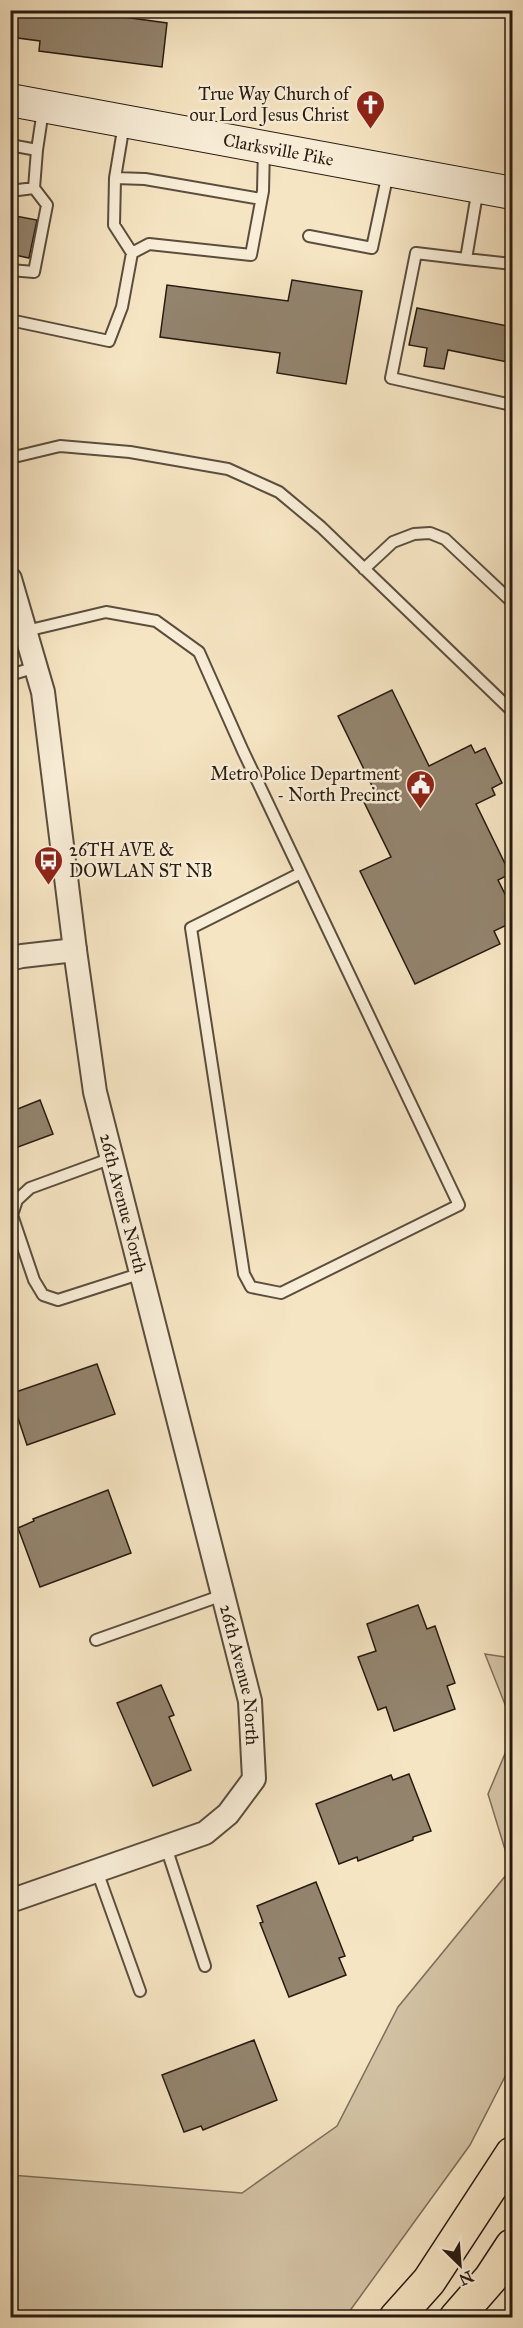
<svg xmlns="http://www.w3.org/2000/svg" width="523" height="2328" viewBox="0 0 523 2328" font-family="'IM FELL Great Primer',serif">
<rect width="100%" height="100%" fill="#f6e5c3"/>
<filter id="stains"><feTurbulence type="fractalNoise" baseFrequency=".00333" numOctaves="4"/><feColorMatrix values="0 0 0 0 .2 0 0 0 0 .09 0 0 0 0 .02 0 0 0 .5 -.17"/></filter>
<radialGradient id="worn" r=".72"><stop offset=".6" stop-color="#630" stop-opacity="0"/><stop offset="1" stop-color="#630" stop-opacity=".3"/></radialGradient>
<!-- green -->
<path fill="#d3c3a5" stroke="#7d6f5b" stroke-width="1.5" d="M485 1654 512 1658V1722Z
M512 1737V2063L470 2145 349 2312 344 2318 11 2317V2175L242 2193 337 2126 398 2007 511 1869 488 1794Z"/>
<!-- building -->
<path fill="#93846e" stroke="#271b11" stroke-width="1.5" d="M10 10H72L167 23 162 67 39 51 40 41 10 37Z
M10 215 37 220 29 258 10 254Z
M292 280 362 291 346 384 277 373 280 353 160 337 167 285 288 301Z
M417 308 513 327V363L448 350 444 369 424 366 427 348 409 345Z
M392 690 429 766 471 745 475 753 485 748 502 783 492 788 495 795 476 804 510 874 498 880 513 910V922L494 931 500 944 415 984 360 871 391 857 363 800 376 794 338 716Z
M40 1100 53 1134 10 1150V1112Z
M97 1364 115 1414 27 1445 10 1394Z
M108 1490 131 1553 40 1587 18 1528 34 1521 33 1519Z
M418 1605 427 1629 435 1626 455 1683 447 1686 455 1709 394 1731 386 1707 378 1710 358 1657 376 1651 367 1624Z
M161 1685 174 1715 169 1717 191 1770 153 1786 117 1703Z
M409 1774 431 1831 413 1837V1840L358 1861 357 1857 339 1864 316 1804 391 1775 393 1780Z
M316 1882 345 1956 339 1958 346 1975 289 1997 260 1923 263 1922 257 1906Z
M254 2040 277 2100 203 2130 201 2126 184 2132 162 2075Z"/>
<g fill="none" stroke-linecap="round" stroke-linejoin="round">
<defs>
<path id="lane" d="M124 124 115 178 114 225 132 253
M10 145 37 150
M115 178 145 179 261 199
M478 188 466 259 416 253 391 378 512 405
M10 191 34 188
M309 236 372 248 388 173
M466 259 512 264
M10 270 34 272 47 205 34 188 37 150 43 110
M10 320 109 341 122 307 132 253 149 244 251 255 263 191 264 148
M10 458 60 446 130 452 228 469 279 492 321 527 512 711
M364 569 393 542 414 534 430 533 445 539 512 602
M26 631 106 612 156 621 199 652 243 751 459 1205 281 1293 251 1287 244 1274 191 928 301 873
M10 675 36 667
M112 1158 30 1188 17 1200 12 1215 34 1280 43 1295 58 1300 142 1273
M96 1640 223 1595
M166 1847 205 1966
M97 1871 140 1991"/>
<g id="street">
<path id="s1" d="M10 579 43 692 75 950 95 1092 250 1701 254 1779 228 1814 205 1833 10 1901"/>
<path d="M10 959 22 956 75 950"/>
</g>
<g id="secondary">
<path id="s2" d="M10 100 512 193"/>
</g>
<path id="primary" d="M396 2318 429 2281 512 2154
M456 2318 491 2278 512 2246"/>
</defs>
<!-- lane casing -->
<use href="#lane" stroke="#5b4e3e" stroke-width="14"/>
<!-- street casing -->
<use href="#street" stroke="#5b4e3e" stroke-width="26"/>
<!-- secondary casing -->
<use href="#secondary" stroke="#271b11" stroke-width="34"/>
<!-- primary casing -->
<use href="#primary" stroke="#271b11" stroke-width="36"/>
<!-- lane -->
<use href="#lane" stroke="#f9eed8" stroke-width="10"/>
<!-- street -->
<use href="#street" stroke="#f9eed8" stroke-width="22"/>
<!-- secondary -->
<use href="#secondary" stroke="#f9eed8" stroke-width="32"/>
<!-- primary -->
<use href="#primary" stroke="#f6e5c3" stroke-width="33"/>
</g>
<!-- icons -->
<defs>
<symbol id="church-pin" viewBox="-11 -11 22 30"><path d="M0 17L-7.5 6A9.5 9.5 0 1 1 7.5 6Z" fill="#8f2418" stroke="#f9eed8"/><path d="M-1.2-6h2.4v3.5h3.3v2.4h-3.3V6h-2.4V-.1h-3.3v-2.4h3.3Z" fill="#fff"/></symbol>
<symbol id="civic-pin" viewBox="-11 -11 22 30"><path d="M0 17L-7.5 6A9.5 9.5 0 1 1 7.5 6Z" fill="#8f2418" stroke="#f9eed8"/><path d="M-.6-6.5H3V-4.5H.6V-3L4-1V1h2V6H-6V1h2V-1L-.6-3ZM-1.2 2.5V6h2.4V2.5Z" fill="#fff"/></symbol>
<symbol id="bus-pin" viewBox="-11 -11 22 30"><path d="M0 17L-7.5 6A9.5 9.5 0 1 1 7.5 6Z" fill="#8f2418" stroke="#f9eed8"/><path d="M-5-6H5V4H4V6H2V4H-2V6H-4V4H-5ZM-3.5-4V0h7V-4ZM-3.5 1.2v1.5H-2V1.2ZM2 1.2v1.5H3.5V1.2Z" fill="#fff"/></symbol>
</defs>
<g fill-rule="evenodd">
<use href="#church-pin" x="354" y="88" width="33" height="45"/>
<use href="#civic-pin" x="404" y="768" width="33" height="45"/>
<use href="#bus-pin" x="32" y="844" width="33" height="45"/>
</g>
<g text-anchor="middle" stroke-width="5" stroke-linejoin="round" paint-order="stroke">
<!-- poi labels -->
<g font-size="18" fill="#271b11" stroke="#f9eed8" text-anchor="end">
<text x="349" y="100">True Way Church of<tspan x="349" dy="21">our Lord Jesus Christ</tspan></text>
<text x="400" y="780">Metro Police Department<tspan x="400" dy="21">- North Precinct</tspan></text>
<text x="69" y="856" text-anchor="start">26TH AVE &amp;<tspan x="69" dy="21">DOWLAN ST NB</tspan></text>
</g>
<!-- street labels -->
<g font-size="18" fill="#271b11" stroke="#f9eed8">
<text dy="6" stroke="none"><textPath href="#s2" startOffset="273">Clarksville Pike</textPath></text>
<text dy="6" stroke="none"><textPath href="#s1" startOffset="636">26th Avenue North</textPath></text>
<text dy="6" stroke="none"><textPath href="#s1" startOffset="1122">26th Avenue North</textPath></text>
</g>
</g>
<!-- margin -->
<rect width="523" height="2328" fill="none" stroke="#f6e5c3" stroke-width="36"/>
<rect x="12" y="12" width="499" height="2304" fill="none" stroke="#271b11" stroke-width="3"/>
<rect x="18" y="18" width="487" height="2292" fill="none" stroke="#271b11" stroke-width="1.5"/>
<!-- north arrow -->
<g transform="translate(460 2265) rotate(155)" stroke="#f9eed8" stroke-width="4.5" paint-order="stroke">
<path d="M0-4.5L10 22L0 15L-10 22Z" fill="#271b11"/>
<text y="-9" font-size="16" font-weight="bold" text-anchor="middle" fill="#271b11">N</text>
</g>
<rect width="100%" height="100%" filter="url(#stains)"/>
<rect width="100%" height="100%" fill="url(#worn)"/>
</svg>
